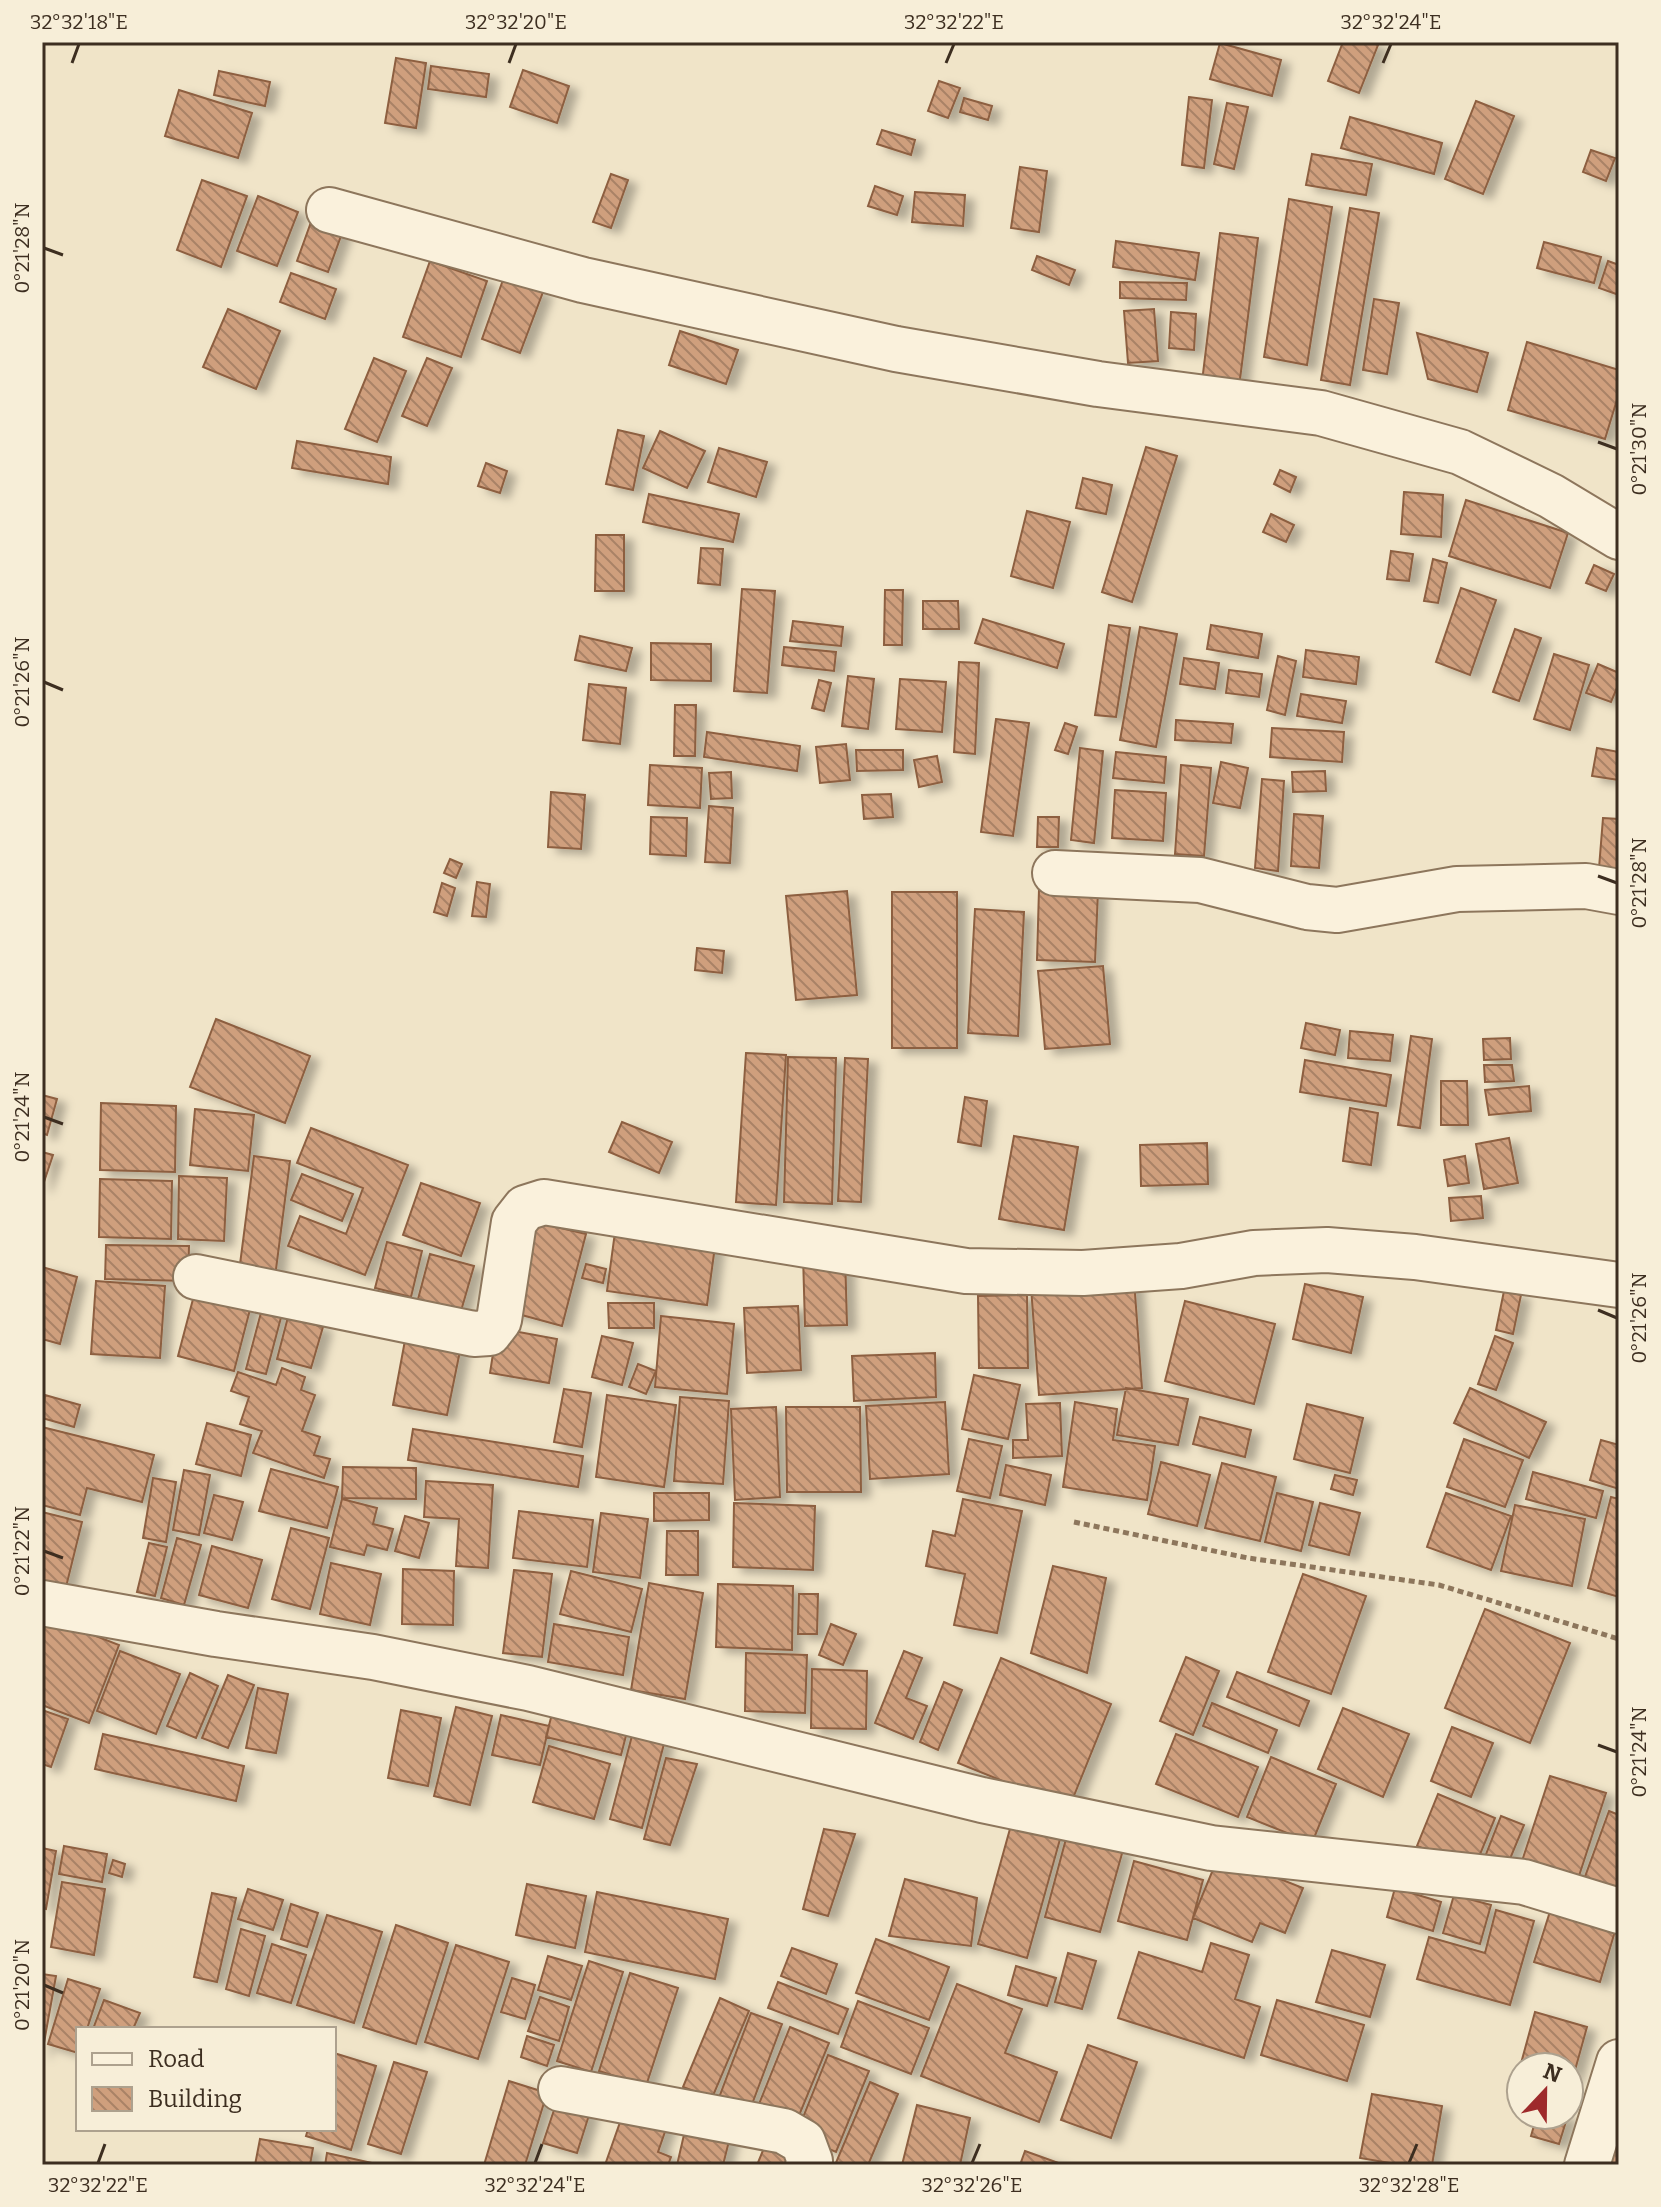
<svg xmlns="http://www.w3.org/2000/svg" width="1661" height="2207" viewBox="0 0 1661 2207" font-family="Bitter,serif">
<defs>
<pattern id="building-back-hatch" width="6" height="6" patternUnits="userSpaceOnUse" patternTransform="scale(2)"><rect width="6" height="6" fill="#cf9f7d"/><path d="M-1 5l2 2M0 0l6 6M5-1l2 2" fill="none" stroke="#a98266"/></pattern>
<filter id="shadow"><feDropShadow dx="9" dy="5" stdDeviation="4" flood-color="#0004"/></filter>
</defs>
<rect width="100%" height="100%" fill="#f0e4c8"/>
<!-- building -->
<path fill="url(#building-back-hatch)" stroke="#8d5f41" stroke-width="2" filter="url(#shadow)" d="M1343 42H1371L1378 45 1359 93 1328 81Z
M1220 43 1281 60 1272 96 1210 79Z
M396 58 426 63 416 128 385 123Z
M431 66 489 74 486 97 428 89Z
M523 70 569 86 557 123 510 107Z
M219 71 270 82 265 106 214 95Z
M939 81 960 88 948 118 928 111Z
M179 90 252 113 238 158 165 136Z
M1189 97 1212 100 1204 168 1182 165Z
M964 98 992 106 988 120 960 112Z
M1476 101 1514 116 1483 194 1445 179Z
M1227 103 1248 107 1234 169 1214 164Z
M1350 117 1442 143 1434 174 1341 148Z
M882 130 915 140 911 155 877 144Z
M1591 150 1615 158 1606 181 1583 172Z
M1312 154 1372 164 1366 195 1306 185Z
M1020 167 1047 171 1039 232 1011 228Z
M611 174 628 180 611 228 593 222Z
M202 180 247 196 221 267 177 250Z
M875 186 903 196 897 215 868 206Z
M915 192 965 195 963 226 912 222Z
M258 196 298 212 277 266 237 251Z
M1289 199 1332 207 1307 365 1264 357Z
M1350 208 1379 213 1350 385 1321 380Z
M315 211 346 222 328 272 297 261Z
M1220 233 1258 238 1239 387 1202 382Z
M1116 241 1199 253 1195 280 1113 267Z
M1544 242 1601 257 1594 283 1537 268Z
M1037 256 1075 270 1069 285 1032 270Z
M430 261 487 281 461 357 403 337Z
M1608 261 1619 265V295L1599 288Z
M291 273 336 289 325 319 280 302Z
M504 277 543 292 520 353 482 339Z
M1120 282 1187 283 1186 300 1120 298Z
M1374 299 1399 303 1387 374 1363 370Z
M228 309 280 331 256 389 203 367Z
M1154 309 1158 361 1128 363 1124 311Z
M1171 312 1196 314 1194 350 1169 348Z
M680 331 738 350 726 384 669 365Z
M1417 333 1488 353 1477 392 1428 379Z
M1527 342 1619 370V393L1605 439 1508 410Z
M374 358 406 371 377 442 345 429Z
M427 358 452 368 427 426 402 416Z
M618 430 644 436 633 490 606 484Z
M660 431 705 451 687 488 643 468Z
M297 441 391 457 388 484 292 468Z
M1146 447 1177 456 1132 602 1102 592Z
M719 448 767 462 756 497 708 482Z
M486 463 507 471 500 493 478 486Z
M1280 470 1296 477 1290 492 1274 484Z
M1083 478 1112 485 1106 514 1076 508Z
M1404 492 1443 495 1441 537 1401 534Z
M649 494 739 514 733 542 643 522Z
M1466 500 1568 533 1550 588 1449 556Z
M1027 511 1070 522 1053 588 1011 576Z
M1271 514 1294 525 1286 542 1263 532Z
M596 535H624V591H595Z
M701 548 723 549 720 585 698 583Z
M1391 551 1413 554 1409 581 1387 579Z
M1433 559 1447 563 1438 603 1424 601Z
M1594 565 1614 574 1606 591 1586 583Z
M1461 588 1496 600 1470 675 1436 662Z
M742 589 775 591 767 693 734 691Z
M885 590H903L902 645H884Z
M923 601H958L959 629H923Z
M983 619 1064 644 1057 668 975 643Z
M793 621 843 627 841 646 790 641Z
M1109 625 1130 628 1116 717 1095 715Z
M1211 625 1262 634 1258 658 1207 649Z
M1140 627 1177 634 1156 747 1120 740Z
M1515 629 1541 638 1519 701 1493 692Z
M580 636 632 648 626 671 575 660Z
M651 643 711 644V681L651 680Z
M784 647 836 652 834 671 782 665Z
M1306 650 1359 657 1356 684 1303 677Z
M1554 654 1589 665 1570 730 1534 719Z
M1278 656 1296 661 1285 715 1267 710Z
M1184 658 1219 663 1215 689 1180 684Z
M959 662 979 663 975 754 954 752Z
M1598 664 1619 673V683L1611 702 1586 693Z
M1229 670 1262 674 1259 697 1226 693Z
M848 676 874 679 868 729 842 726Z
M900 679 946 682 942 732 896 729Z
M819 680 831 683 824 711 812 708Z
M589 684 626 688 620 744 583 740Z
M1301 694 1346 701 1342 723 1297 716Z
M675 705H696L695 756H674Z
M996 719 1029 723 1013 836 981 832Z
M1176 720 1233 724 1231 743 1175 740Z
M1065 723 1077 727 1068 754 1055 750Z
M1272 728 1344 732 1342 762 1270 757Z
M707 732 800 746 797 771 704 757Z
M846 744 850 780 820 783 816 747Z
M1080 748 1103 751 1094 843 1071 840Z
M1597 748 1619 752V780L1592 776Z
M856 750H903V770L857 771Z
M1116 752 1166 757 1164 783 1113 778Z
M937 756 942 782 919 787 914 760Z
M1221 762 1248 768 1240 808 1213 803Z
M650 765 702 768 700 808 648 805Z
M1181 765 1211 768 1204 856 1175 854Z
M1325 771 1326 791 1293 792 1292 772Z
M731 772 732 798 711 799 709 773Z
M1262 779 1284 781 1278 871 1255 868Z
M1115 790 1166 793 1163 841 1112 838Z
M551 792 585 795 581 849 548 847Z
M891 794 893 817 864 819 862 795Z
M709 806 733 808 730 863 705 862Z
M1294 814 1323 816 1319 868 1291 866Z
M651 817 687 818 686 856 650 854Z
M1038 817H1059L1058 847H1037Z
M1603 818 1619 819V870L1599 868Z
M450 859 462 864 456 878 444 873Z
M477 882 490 884 486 917 472 916Z
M442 883 455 888 447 916 434 912Z
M1039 889 1098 891 1095 962 1037 960Z
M847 891 857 995 796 1000 786 896Z
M892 892H957V1048H892Z
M975 909 1024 912 1018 1036 968 1033Z
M697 948 724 951 722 973 695 970Z
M1103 966 1110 1044 1045 1049 1038 971Z
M216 1019 310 1056 285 1123 190 1087Z
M1306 1023 1340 1030 1335 1055 1301 1048Z
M1350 1031 1393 1035 1390 1061 1348 1058Z
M1411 1036 1432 1039 1420 1128 1398 1125Z
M1510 1038 1511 1059 1484 1060 1483 1039Z
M746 1053 786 1055 776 1205 736 1202Z
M788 1057 836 1058 832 1204 784 1202Z
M845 1058 868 1059 861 1202 838 1201Z
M1305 1060 1391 1075 1386 1106 1300 1092Z
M1484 1065H1512L1514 1081 1485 1082Z
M1441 1081H1467L1468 1125H1441Z
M1529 1086 1531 1111 1489 1115 1485 1090Z
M42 1095 57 1099 47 1135 42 1133Z
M965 1097 987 1101 981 1146 958 1142Z
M101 1103 176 1106 175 1172 100 1170Z
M1350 1108 1378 1113 1371 1165 1343 1161Z
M195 1109 254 1115 248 1171 190 1165Z
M622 1122 672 1142 659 1173 609 1152Z
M311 1128 408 1165 365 1275 288 1246 300 1216 346 1234 363 1188 297 1163Z
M1014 1136 1078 1147 1064 1230 999 1219Z
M1509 1138 1518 1183 1484 1189 1476 1144Z
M1207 1143 1208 1184 1141 1186 1140 1145Z
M42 1152 53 1155 42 1188Z
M254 1156 290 1161 275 1277 239 1272Z
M1465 1156 1469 1183 1448 1186 1444 1160Z
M302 1174 353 1194 342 1221 291 1200Z
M179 1176 227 1178 224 1241 178 1239Z
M100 1179 172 1181 171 1239 99 1237Z
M421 1183 480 1203 461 1256 403 1235Z
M1481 1196 1483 1218 1451 1221 1449 1198Z
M531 1221 586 1234 562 1326 507 1311Z
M616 1225 716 1239 707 1305 607 1291Z
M387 1242 422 1251 411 1297 375 1288Z
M106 1245 189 1246 188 1281 105 1279Z
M845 1253 847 1325 805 1326 803 1255Z
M430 1254 474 1266 461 1311 418 1299Z
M586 1264 606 1269 603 1283 582 1278Z
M42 1267 77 1277 60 1344 42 1339Z
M1134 1280 1142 1388 1039 1395 1031 1287Z
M96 1281 165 1286 160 1358 91 1354Z
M197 1284 253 1298 234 1371 178 1356Z
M1305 1284 1363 1297 1351 1353 1293 1339Z
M1504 1291 1521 1295 1513 1334 1496 1330Z
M1027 1295 1028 1368H979L978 1296Z
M1185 1301 1275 1324 1254 1404 1165 1381Z
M608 1303H654V1328H609Z
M263 1305 283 1310 266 1374 246 1369Z
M798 1306 801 1370 747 1373 744 1308Z
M661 1316 734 1324 727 1394 655 1387Z
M288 1317 323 1327 311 1368 277 1359Z
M497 1328 557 1339 549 1383 490 1373Z
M406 1335 461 1346 447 1415 393 1405Z
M602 1336 633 1343 622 1385 592 1377Z
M1495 1336 1513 1343 1496 1390 1478 1384Z
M935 1353 936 1397 854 1401 852 1356Z
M638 1364 656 1371 646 1394 629 1387Z
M282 1368 305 1377 301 1390 315 1395 302 1431 320 1437 314 1455 330 1459 324 1478 253 1453 262 1431 240 1424 249 1397 231 1391 238 1372 276 1385Z
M974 1375 1020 1385 1008 1439 962 1429Z
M1126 1388 1188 1399 1178 1445 1117 1435Z
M1470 1388 1546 1422 1529 1458 1454 1423Z
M564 1389 591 1393 582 1447 554 1442Z
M45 1395 80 1405 74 1427 42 1418Z
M607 1395 676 1405 664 1487 596 1477Z
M680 1397 729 1401 723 1484 674 1481Z
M945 1402 949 1474 870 1479 866 1406Z
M1075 1402 1117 1409 1113 1440 1155 1446 1147 1500 1063 1487Z
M1060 1403 1062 1456 1013 1458V1440H1028L1026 1404Z
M1307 1404 1363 1418 1350 1473 1294 1459Z
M776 1407 780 1497 735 1500 731 1409Z
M786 1407H860L861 1492H787Z
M1200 1417 1251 1430 1245 1457 1193 1444Z
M207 1423 251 1435 241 1476 196 1464Z
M42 1427 154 1455 142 1502 87 1488 80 1515 42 1505Z
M413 1429 583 1456 578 1487 408 1460Z
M969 1439 1002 1446 990 1498 957 1491Z
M1464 1439 1523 1460 1505 1507 1447 1487Z
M1601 1440 1619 1445V1489L1590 1480Z
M1161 1462 1210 1475 1197 1526 1148 1514Z
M1222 1463 1276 1477 1260 1541 1205 1528Z
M1006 1465 1051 1475 1045 1505 1000 1495Z
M343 1467 416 1468V1499L342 1498Z
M271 1469 338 1487 327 1528 259 1511Z
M184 1470 210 1475 199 1535 173 1530Z
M1533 1472 1603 1491 1596 1518 1526 1499Z
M1335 1475 1357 1480 1353 1495 1331 1489Z
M153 1478 176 1482 166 1542 143 1538Z
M426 1481 493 1485 488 1568 456 1566 459 1519 424 1517Z
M654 1493H709V1520L654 1521Z
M1277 1493 1313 1502 1301 1551 1265 1542Z
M1446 1493 1511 1516 1491 1570 1427 1547Z
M214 1495 243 1502 232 1540 204 1533Z
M1611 1497 1619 1499V1597L1588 1588Z
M342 1499 377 1508 373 1524 393 1529 387 1550 367 1545 364 1555 330 1547Z
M963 1499 1022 1511 997 1633 954 1625 965 1574 926 1566 933 1531 955 1536Z
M734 1503 815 1506 813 1570 733 1567Z
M1320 1503 1360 1513 1349 1555 1309 1545Z
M1515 1505 1585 1519 1572 1586 1501 1571Z
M519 1511 593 1520 587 1567 513 1558Z
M42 1512 82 1522 66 1587 42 1581Z
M601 1513 648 1519 640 1578 593 1572Z
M405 1516 429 1523 419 1558 395 1551Z
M291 1528 329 1538 310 1609 272 1599Z
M667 1531H698V1575H666Z
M177 1538 201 1545 184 1605 161 1598Z
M149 1543 167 1547 155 1596 137 1592Z
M212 1546 262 1560 248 1608 199 1595Z
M331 1563 381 1574 370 1625 320 1614Z
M1053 1566 1106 1578 1087 1673 1031 1653Z
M403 1569 454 1571 453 1625 402 1624Z
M514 1570 552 1574 542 1657 503 1653Z
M571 1571 642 1589 631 1632 560 1614Z
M1303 1574 1366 1596 1331 1694 1268 1672Z
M649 1583 703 1593 685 1699 631 1690Z
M718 1584 793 1586 792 1650 716 1647Z
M799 1594H818L817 1634H798Z
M1485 1609 1570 1643 1530 1743 1445 1708Z
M42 1615 119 1645 89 1723 42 1705Z
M554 1624 629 1637 623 1675 548 1662Z
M831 1624 856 1634 843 1665 819 1655Z
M120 1651 180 1674 156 1734 97 1711Z
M904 1651 922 1658 906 1698 927 1706 913 1739 875 1723Z
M746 1653 807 1655 805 1713 745 1711Z
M1186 1657 1219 1671 1193 1735 1160 1721Z
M1001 1658 1111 1704 1069 1808 958 1763Z
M812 1669 867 1671 866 1729 811 1728Z
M1237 1672 1309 1701 1299 1726 1227 1697Z
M190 1673 218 1686 196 1738 167 1726Z
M228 1675 254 1685 228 1748 202 1738Z
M944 1682 962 1690 938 1750 920 1742Z
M258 1688 288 1694 276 1753 246 1748Z
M1212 1703 1277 1730 1268 1753 1203 1726Z
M554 1706 629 1724 621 1755 546 1737Z
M456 1707 492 1716 470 1805 434 1796Z
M1343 1708 1409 1734 1383 1797 1318 1769Z
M42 1710 68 1719 51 1767 42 1764Z
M401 1710 441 1718 428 1786 388 1778Z
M501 1715 549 1726 540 1765 492 1755Z
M1452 1727 1493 1743 1471 1797 1431 1781Z
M633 1732 665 1740 642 1828 610 1819Z
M103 1734 244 1766 236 1801 95 1769Z
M1176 1734 1258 1767 1238 1817 1156 1784Z
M549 1746 610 1764 594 1819 533 1802Z
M1271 1757 1336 1784 1312 1843 1247 1817Z
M666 1758 697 1764 670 1845 644 1839Z
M1550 1776 1606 1793 1578 1879 1522 1861Z
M1438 1794 1495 1818 1474 1869 1417 1846Z
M1609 1811 1619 1815V1898L1582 1885Z
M1501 1816 1524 1825 1505 1871 1483 1862Z
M1013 1818 1062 1832 1027 1958 978 1944Z
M824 1829 855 1834 828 1916 803 1909Z
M1067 1835 1123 1850 1100 1932 1045 1917Z
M64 1846 107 1854 102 1882 59 1874Z
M42 1848 56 1851 46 1909 42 1908Z
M1219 1855 1303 1888 1285 1933 1260 1923 1252 1942 1193 1918Z
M113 1860 125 1864 122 1877 109 1873Z
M1134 1861 1203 1880 1187 1940 1118 1921Z
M905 1879 977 1898 971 1946 889 1936Z
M62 1882 105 1889 94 1955 51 1947Z
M527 1884 586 1896 575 1948 516 1935Z
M1395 1888 1441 1902 1433 1931 1387 1917Z
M248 1889 283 1900 273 1930 238 1919Z
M597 1892 728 1919 715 1979 585 1952Z
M212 1893 236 1898 217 1982 194 1977Z
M1454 1895 1491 1905 1480 1944 1443 1933Z
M1553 1902 1618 1921 1600 1982 1534 1962Z
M291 1904 318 1913 307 1947 281 1939Z
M1496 1910 1534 1921 1510 2005 1417 1979 1429 1937 1485 1953Z
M327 1915 382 1932 354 2023 297 2005Z
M396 1925 448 1943 416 2044 363 2027Z
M241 1929 265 1936 249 1996 226 1989Z
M876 1939 949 1967 929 2020 856 1993Z
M1211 1943 1249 1955 1235 1999 1260 2007 1244 2058 1118 2018 1139 1952 1202 1972Z
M272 1944 306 1955 291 2003 257 1993Z
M456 1945 509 1962 478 2059 425 2042Z
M792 1948 837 1964 826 1994 781 1976Z
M1332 1950 1385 1965 1370 2017 1316 2002Z
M1068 1953 1096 1961 1082 2009 1055 2002Z
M548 1956 582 1966 571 2000 538 1990Z
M589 1961 623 1972 591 2072 557 2061Z
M1016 1966 1056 1978 1047 2006 1008 1995Z
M630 1973 678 1988 646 2086 599 2071Z
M42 1974 56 1976 42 2054Z
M512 1978 535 1985 525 2019 501 2012Z
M68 1979 100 1989 87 2029H78V2053L48 2044Z
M778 1982 848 2009 838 2034 768 2008Z
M957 1984 1022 2009 1005 2053 1057 2072 1039 2122 921 2076Z
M540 1997 569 2007 559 2041 528 2031Z
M720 1998 749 2011 712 2098 683 2087Z
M104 2000 140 2013 133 2029H93Z
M1277 2000 1364 2025 1347 2081 1261 2055Z
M858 2001 929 2028 911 2074 841 2047Z
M1535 2012 1587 2027 1572 2081 1569 2080V2067H1520Z
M751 2013 782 2024 748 2115 717 2103Z
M790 2027 829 2043 793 2130 755 2114Z
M527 2036 554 2045 547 2066 521 2057Z
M1088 2045 1137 2062 1111 2138 1061 2120Z
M334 2053 376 2066 351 2150 306 2136 308 2129H334Z
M828 2055 869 2071 836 2152 796 2135Z
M394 2062 427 2072 401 2154 368 2144Z
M509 2081 547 2093 525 2165H484Z
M870 2082 898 2094 868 2165H835Z
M1372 2094 1442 2106 1432 2165H1402L1360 2158Z
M557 2101 590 2112 577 2153 543 2143Z
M917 2105 970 2118 960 2165H902Z
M625 2108 668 2123 658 2152 671 2157 668 2165H605Z
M1537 2115H1568L1559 2144 1531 2136Z
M686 2126 730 2137 723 2165H677Z
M1619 2128V2165H1608Z
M260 2139 313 2148 310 2165H255Z
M766 2143 801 2165H757Z
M1025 2151 1064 2165H1020Z
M327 2153 381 2165H325Z"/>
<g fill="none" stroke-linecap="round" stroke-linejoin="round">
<defs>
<path id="minor" d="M329 210 583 280 896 349 1098 384 1321 413 1460 452 1551 496 1619 537
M1055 873 1200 880 1307 907 1337 910 1457 889 1586 886 1619 892
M196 1277 474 1334 489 1333 499 1320 514 1222 525 1208 544 1202 966 1271 1083 1273 1181 1266 1254 1253 1327 1250 1415 1257 1619 1285
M42 1603 216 1634 373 1657 528 1688 982 1800 1211 1848 1524 1882 1619 1911
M561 2089 784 2131 803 2142 810 2161 808 2165
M1587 2165 1619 2062"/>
</defs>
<!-- minor casing -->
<use href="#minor" stroke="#8d765c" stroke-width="48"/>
<!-- path -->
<path stroke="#8d765c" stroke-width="5" stroke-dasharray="6 4" stroke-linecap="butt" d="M1074 1522 1248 1558 1439 1585 1619 1639"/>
<!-- minor -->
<use href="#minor" stroke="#faf1dc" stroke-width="44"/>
</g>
<!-- ticks -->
<path fill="none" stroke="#3d2e20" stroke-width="3" d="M72 63 79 44M509 63 516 44M946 63 954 44M1383 63 1391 44M44 248 63 255M1598 442 1617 449M44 682 63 690M1598 876 1617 883M44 1117 63 1124M1598 1310 1617 1318M44 1551 63 1558M1598 1745 1617 1752M44 1985 63 1993M98 2163 105 2144M535 2163 542 2144M972 2163 980 2144M1409 2163 1417 2144"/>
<!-- border -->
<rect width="1661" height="2207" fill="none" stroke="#f7eed8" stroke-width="88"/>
<!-- legend -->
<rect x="76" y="2027" width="260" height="104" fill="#f7eed8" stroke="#ada18e" stroke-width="2"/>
<rect x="92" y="2053" width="40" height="12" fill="#faf1dc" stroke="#ada18e" stroke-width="2"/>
<text x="148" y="2067" font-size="24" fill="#3d2e20">Road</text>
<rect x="92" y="2087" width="40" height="24" fill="url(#building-back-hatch)" stroke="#ada18e" stroke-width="2"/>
<text x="148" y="2107" font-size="24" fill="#3d2e20">Building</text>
<!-- north arrow -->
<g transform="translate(1545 2091) rotate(22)"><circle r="38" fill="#f7eed8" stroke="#ada18e" stroke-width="2"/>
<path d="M0-6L14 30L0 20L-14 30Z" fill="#9e2a2b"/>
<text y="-12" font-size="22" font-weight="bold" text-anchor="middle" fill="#3d2e20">N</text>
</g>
<rect x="44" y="44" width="1573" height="2119" fill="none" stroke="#3d2e20" stroke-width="3"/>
<g font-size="20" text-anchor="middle" fill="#3d2e20">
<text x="79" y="29">32°32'18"E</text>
<text x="516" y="29">32°32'20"E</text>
<text x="954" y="29">32°32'22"E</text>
<text x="1391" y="29">32°32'24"E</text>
<text transform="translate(22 248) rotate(-90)" y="7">0°21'28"N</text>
<text transform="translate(1639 449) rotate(-90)" y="7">0°21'30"N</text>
<text transform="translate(22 682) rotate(-90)" y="7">0°21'26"N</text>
<text transform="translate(1639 883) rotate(-90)" y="7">0°21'28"N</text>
<text transform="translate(22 1117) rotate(-90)" y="7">0°21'24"N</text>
<text transform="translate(1639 1318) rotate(-90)" y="7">0°21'26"N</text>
<text transform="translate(22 1551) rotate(-90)" y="7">0°21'22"N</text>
<text transform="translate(1639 1752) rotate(-90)" y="7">0°21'24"N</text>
<text transform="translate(22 1985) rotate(-90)" y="7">0°21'20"N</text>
<text x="98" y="2192">32°32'22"E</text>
<text x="535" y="2192">32°32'24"E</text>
<text x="972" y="2192">32°32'26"E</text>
<text x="1409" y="2192">32°32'28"E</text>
</g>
</svg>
